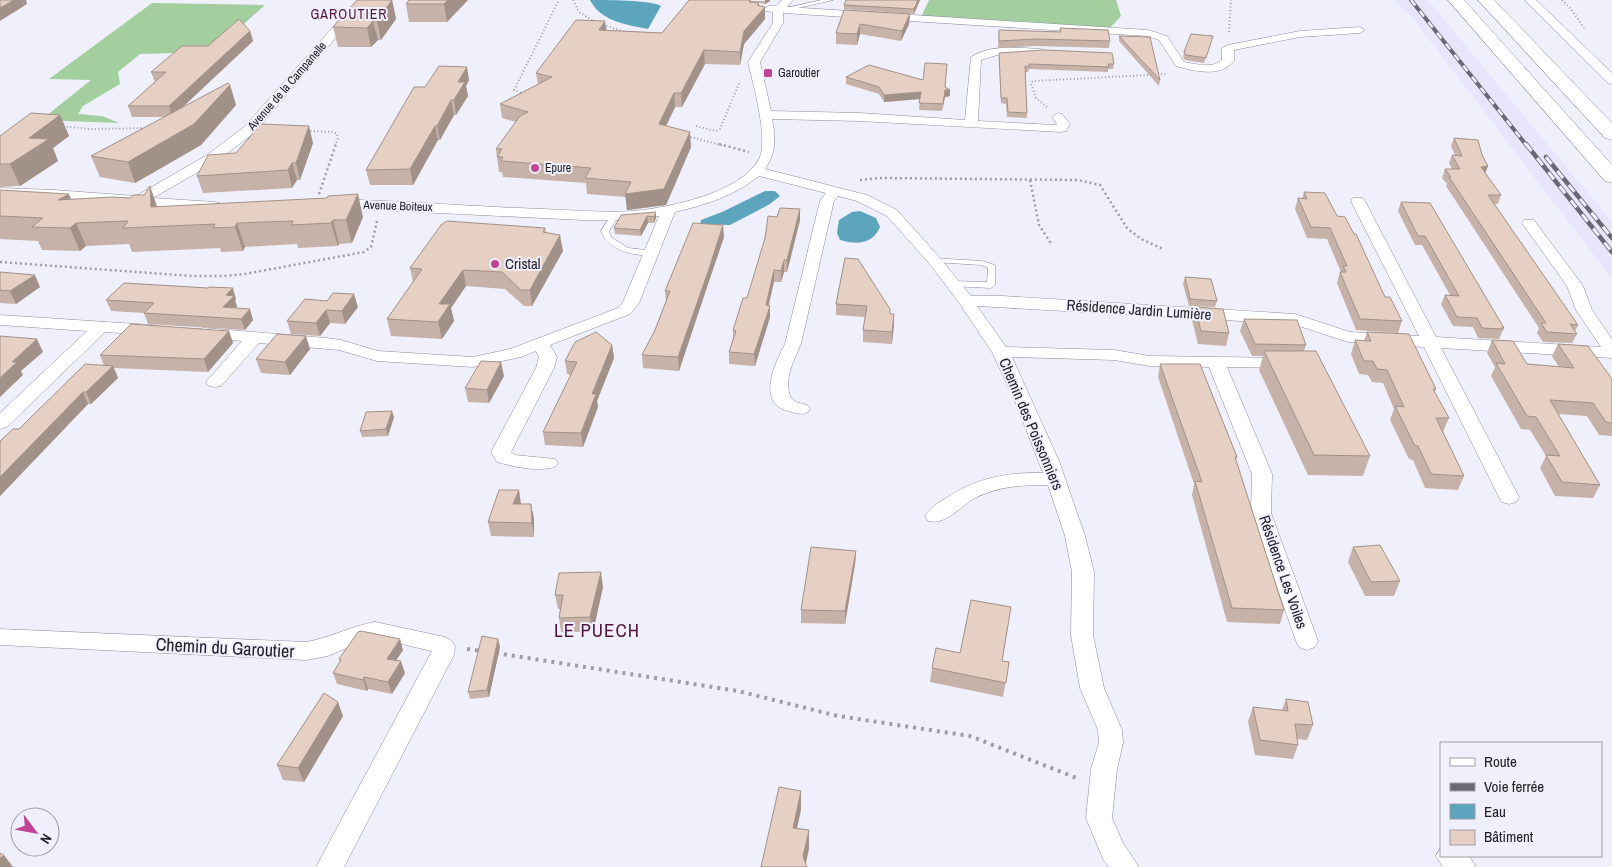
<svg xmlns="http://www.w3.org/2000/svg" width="1612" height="867" viewBox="0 0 1612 867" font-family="'Archivo Narrow',sans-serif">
<rect width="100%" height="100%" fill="#f0effc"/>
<!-- built -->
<path fill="#e8e5fd" d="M1394 0H1428L1612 222V279L1412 17Z"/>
<!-- forest -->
<path fill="#a3ce9e" d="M929 0H1116L1121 16 1110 28 921 17Z
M152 3 265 5 215 50 175 53 140 54 118 72 120 84 83 106 78 114 102 116 119 123 41 120 91 80 49 79Z"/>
<!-- water -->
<path fill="#5ca5bc" d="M590 0C604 0 653 0 661 6L648 29 643 28C623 24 600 20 590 0Z
M765 191H775L780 196 770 204 730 225 700 224 701 220 722 212Z
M860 211 876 218 880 227C873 244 857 245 840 240L837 233 839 220 852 212Z"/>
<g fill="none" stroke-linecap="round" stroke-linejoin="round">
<defs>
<path id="lane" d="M822 0H833L780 12 777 10Z
M611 215H614L618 217 609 231 611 237 628 248 655 251V255C637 257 607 251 601 231Z
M931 258 982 261 995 265V285L991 288 950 286V282L953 281 987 282 988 268 981 265 934 262 930 260Z"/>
<path id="street" d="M373 0H386L351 20 254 133 217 161 153 198 215 202 220 203 222 206 220 209H188L54 198 0 196V188L54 190 136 196 207 155 244 127 343 16Z
M782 0H793L787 7 1148 30 1167 36 1184 62C1196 64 1212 69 1222 60V48L1228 45 1300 31 1360 27 1365 30 1360 33 1300 37 1234 50V61C1220 78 1194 71 1176 66L1159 40 1147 36 783 13V23L760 62 771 111 860 113 965 120 971 57C991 44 1018 48 1041 49L1047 52 1041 55H997L981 60 978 121 1055 125 1057 124 1052 117 1058 113 1062 114 1070 124 1066 131 1061 132 860 121 772 119C776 138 776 153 765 169L867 195 897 210 939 257 971 296H1002L1295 314 1350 332 1419 336 1351 201 1353 198H1363L1365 201 1436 337 1601 347 1576 310 1567 286 1522 223 1524 220H1534L1583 286 1592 310 1612 339V358L1441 348 1519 497 1516 502 1509 504 1502 502 1499 497 1424 347 1348 342 1293 324 977 306 1006 347 1114 350 1150 356 1287 358 1293 359 1296 363 1293 367 1287 368 1227 367 1272 474 1271 513 1318 641 1315 647 1307 650 1299 647 1296 641 1251 513 1252 474 1209 367 1150 366 1114 360 1012 357 1059 461 1085 536 1094 572 1093 635 1104 688 1122 730 1123 743 1117 769 1112 818 1123 843 1139 867H1109L1103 859 1086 818 1091 769 1099 743 1098 730 1080 688 1071 635 1072 572 1065 536 1048 485C1022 485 999 486 975 498 961 506 945 526 928 521L925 516C930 508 938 503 946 498 976 478 1008 472 1043 473L1015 401 992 352 960 304 929 263 887 216 857 201 838 196 834 201 801 344C794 360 783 380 791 398L796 402 807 405 810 409 807 413C800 415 795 413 788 411 756 403 775 363 785 344L820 201 826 193 759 176C734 196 705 205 675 212L639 303 630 314 550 345 557 357 554 368 511 452 515 455 555 459 558 463 555 467C537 472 515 467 497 462L491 452 536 368 539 357 536 351 521 357 473 367 377 361 339 350 259 343 221 386 215 387 209 386 206 382 242 341 198 337 196 333 198 329 204 328 326 338 341 340 378 351 473 357 510 349 618 308 623 302 659 216 621 220H583L335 208 330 207 328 204 330 201 360 200C420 202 481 207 542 209 572 210 602 213 633 211 668 208 741 193 759 159 769 140 753 83 748 62L773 23V12L765 11 764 9 769 6H776Z
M1525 0H1536L1612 73V84L1608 83Z
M0 315 152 325 158 326 160 330 158 334 152 335 105 332 7 427 0 429V413L87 331 0 325Z
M375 622 445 637 452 641 455 647 454 655 344 867H316L432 651 375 638 363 641 328 656 306 660 0 645V629L306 642C330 638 351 626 375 622Z
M1441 847V856H1469L1476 867H1443L1436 856Z"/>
<path id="highway" d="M1448 0H1464L1612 165V183L1605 181Z
M1478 0H1494L1612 123V140L1605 138Z"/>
</defs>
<!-- lane casing -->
<use href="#lane" stroke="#8d8b9f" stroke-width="1"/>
<!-- street casing -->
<use href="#street" stroke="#8d8b9f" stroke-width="1"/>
<!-- highway casing -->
<use href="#highway" stroke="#8d8b9f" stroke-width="1"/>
<!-- path-far2 -->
<path stroke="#9d9ca7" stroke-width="2" stroke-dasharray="1 2.5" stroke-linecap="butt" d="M573 0 579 12 595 22
M1562 0 1571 9 1584 28
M603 25 626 32
M1229 32 1231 0
M524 94 514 90 559 0
M1047 107 1036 98 1031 83 1033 81 1167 74
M60 126 90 129 146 128
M696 126 716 131 720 129 740 81
M307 131 333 132 337 134 338 138 335 146
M687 136 724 146"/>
<!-- path-far1 -->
<path stroke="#9d9ca7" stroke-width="2.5" stroke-dasharray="2 3" stroke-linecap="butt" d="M719 144 749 152
M860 180 880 178 1078 180 1100 185 1127 228 1141 239 1163 249
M1030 180 1039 225 1052 245
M319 194 336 144
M0 262 192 276H224L245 274 364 252 371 247 377 221"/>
<!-- path -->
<path stroke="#9d9ca7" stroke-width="4" stroke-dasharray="3 5" stroke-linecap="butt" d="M467 649 483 651
M496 653 738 691 838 716 970 736 1079 779"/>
<!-- lane -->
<use href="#lane" fill="#fff" fill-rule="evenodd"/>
<!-- street -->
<use href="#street" fill="#fff" fill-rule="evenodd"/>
<!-- highway -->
<use href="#highway" fill="#fff" fill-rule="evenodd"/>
<defs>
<path id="rail-far1" d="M1411 0 1527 146"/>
<path id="rail" d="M1526 144 1612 252
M1546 157 1612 238"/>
</defs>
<!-- rail-far1 casing -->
<use href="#rail-far1" stroke="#6a6973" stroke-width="4"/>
<!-- rail casing -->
<use href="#rail" stroke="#6a6973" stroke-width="4.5"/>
<!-- rail-far1 -->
<use href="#rail-far1" stroke="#f0effc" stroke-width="2.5" stroke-dasharray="7" stroke-linecap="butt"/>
<!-- rail -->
<use href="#rail" stroke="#f0effc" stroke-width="3" stroke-dasharray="9" stroke-linecap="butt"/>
</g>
<!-- wall -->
<path fill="#c6b2a8" d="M392 0 396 19 381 40H378L371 47H338L333 27Z
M468 0 447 22H409L406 4Z
M689 0 770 1 765 4 753 2 759 3V6L765 19 744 44 740 65 705 64 682 107H675L666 126 691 147 666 205 627 210 626 197 587 194 586 183 503 177 502 172H499L496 149 516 122 502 118 500 104 538 84 536 73 606 30 662 33Z
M920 0 914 14 844 9V5Z
M844 10 910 14 909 24 901 41 860 34 857 45 836 44V33Z
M1060 28 1110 41 1109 48 1036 46 998 48 999 30 1060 32Z
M250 31 253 41 183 107 230 85 236 105 201 145 135 183 100 177 91 156 164 117H132L128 106 155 82 151 72 208 46Z
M1119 36 1160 80 1159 86 1119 41Z
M1213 36 1204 63 1185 60 1183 57 1184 52Z
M999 53 1114 64 1113 69H1108V72L1029 69 1028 72H1025L1027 113V118L1007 117 1006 104 1001 103 999 58Z
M846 77 945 87 950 90V96L945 97 942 111 919 110 920 99 884 102 879 94 846 84Z
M469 80 466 86 468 96 456 115H454L440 140H438L413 185H370L366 170 425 87Z
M60 115 69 136 53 148 58 161 20 186 0 187V136Z
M1454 138 1482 155 1488 166 1485 173 1501 195 1498 204H1494L1578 325 1575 331 1577 334 1572 343 1543 342 1537 333 1539 328 1446 186 1447 184 1442 178 1445 169H1452L1449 163 1452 155H1455L1451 146Z
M313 143 300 180H297L292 188 203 193 197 176 236 153Z
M0 190 71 200 157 206 363 217 352 243 339 244 338 246 298 248 297 244 245 247 243 251 221 252 220 248 132 252 129 244 86 246 80 251 42 250 38 241 0 239Z
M1304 192 1337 216 1385 297 1402 321 1398 333 1356 330 1337 283 1340 272H1341L1327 239 1307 238 1295 209 1298 198 1302 199Z
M1401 202 1504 328 1499 339 1478 338 1473 327 1453 326 1441 304 1445 295H1450L1422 245H1415L1398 211Z
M800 209V220L787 272H784L781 282H774L768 305 770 317 755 366 729 364V352L733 338V330L747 298 777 217Z
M656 212V218L654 223H648L641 236 615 234 614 228Z
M545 228 546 232 563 251 532 306H524L505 289 466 286 451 308 454 321 442 339 391 336 387 319 413 282 410 268Z
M724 237 708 284 679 371 643 368 642 355 655 330 666 302 665 291Z
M845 258 890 314H894L892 344 863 342V330L865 317 836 315V304Z
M0 272 40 287 16 304 0 303Z
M1185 277 1217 301 1215 307 1189 306 1183 284Z
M236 299 235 300 237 307 236 308 253 320 245 330 148 324 144 313 111 311 106 300Z
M305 299 358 307 345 324 330 323 320 336 291 334 287 321Z
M1195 307 1229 333 1226 346 1198 344 1192 320Z
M1244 319 1306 345 1304 351 1370 456 1363 476 1308 475 1259 370 1263 356H1252L1240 331Z
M229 331 233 343 208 372 114 368 118 378 91 404H88L0 496V441L19 429 104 366 100 355Z
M1367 332 1436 389 1434 392 1449 418 1443 432 1464 476 1458 490 1425 488 1413 460 1409 459 1390 420 1394 409 1383 383 1372 382 1368 375 1359 374 1351 354 1355 340 1364 341Z
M1492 340 1527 364 1559 367 1552 356 1558 344 1612 379V436L1599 435 1587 416 1558 414 1600 485 1593 498 1555 496 1540 468 1546 456 1530 430 1521 429 1491 376 1495 367 1487 353Z
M612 345 614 358 597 401 598 407 583 447 545 445 543 432 571 375 567 374 565 361Z
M310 349 290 375 261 373 256 359Z
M1160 364 1237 457 1236 460 1284 610 1280 624 1227 622 1192 495 1194 484 1158 377Z
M504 376 489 403 468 402 465 388Z
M394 417 388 436 362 437 360 431Z
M534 518V537L491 536 488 522Z
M1353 547 1400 581 1394 596H1365L1348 562Z
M856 551 855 564 845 624 801 623V610Z
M603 587 593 632H561L559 618 560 609H558L555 595Z
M1009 621 1002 661 1009 662 1003 697 930 682 932 668 960 653Z
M498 639 500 647 489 697 470 699 468 692Z
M403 650 396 660 405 673 392 694 368 689 367 691 337 684 333 673 340 662 339 659Z
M1286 699 1313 725 1307 740 1297 739 1298 745 1293 759 1255 755 1248 722 1253 707 1282 710Z
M343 716 304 782 283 780 277 765Z"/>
<!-- shaded-wall -->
<path fill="#a19188" d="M14 0H26L27 4 0 21V8Z
M392 0 396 19 381 40 377 21Z
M448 0H468L447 22 444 4Z
M765 0H770V1L765 4Z
M918 0H920L914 14V9Z
M759 3V13L765 7V19L744 44 740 65V52L744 31 757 5Z
M910 14 909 24 901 41 902 31Z
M373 21 378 40 371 47 367 28Z
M605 21 607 34 599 30Z
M860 24V34L857 45V34Z
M250 31 253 41 172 117 169 106Z
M704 50 705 64 682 107 681 93Z
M467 67 469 80 466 86 468 96 456 115 454 100 458 82Z
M230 85 236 105 201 145 135 183 128 162Z
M945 90H950V96L945 97 942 111Z
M921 92 920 99 884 102V95Z
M674 93 675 107 660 139 659 124Z
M451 100 454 115 440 140 437 126Z
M60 115 69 136 53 148 58 161 20 186 10 164 29 138Z
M309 126 313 143 300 180 296 163Z
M435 126 438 140 413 185 410 169Z
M690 132 691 147 666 205 627 210 625 194Z
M292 163 297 180 292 188 288 170Z
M1488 166 1485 174 1481 167Z
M150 186 158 209 151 207Z
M69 194 78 217 58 200Z
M358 194 363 217 352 243 346 220Z
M800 209V220L787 272V260Z
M656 212V218L654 223V217Z
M647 216 648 223 641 236 640 230Z
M333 220 339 244 338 246 331 223Z
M76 223 86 246 80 251 70 228Z
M237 223 245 247 243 251 235 227Z
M723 225 724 237 708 284 679 371 678 357Z
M560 235 563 251 532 306 530 290Z
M784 260V272L781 282V271Z
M463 270 466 286 451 308 454 321 442 339 438 322 439 304Z
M774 270V282L766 317V305Z
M35 275 40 287 16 304 10 291Z
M233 288 236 299 235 300 237 307 227 318 223 307 226 295Z
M354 294 358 307 345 324 342 311Z
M770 306V317L755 366 754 354Z
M250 309 253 320 245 330 241 319Z
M326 310 330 323 320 336 316 323Z
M894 314V326L892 344V332Z
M229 331 233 343 208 372 204 359Z
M306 336 310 349 290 375 285 362Z
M37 339 43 352 21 371 23 375 0 397V378L12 362Z
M612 345 614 358 597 401 598 407 583 447 581 433 592 394Z
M501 362 504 376 489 403 487 390Z
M113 366 118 378 91 404 86 392Z
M83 392 88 404 0 496V477Z
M392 411 394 417 388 436 386 429Z
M519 490 521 504H513Z
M531 504 534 518V537L532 523Z
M856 551 855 564 845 624V611Z
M601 572 603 587 593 632 590 617Z
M400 639 403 650 390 670 387 659Z
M498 639 500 647 489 697 487 690Z
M401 661 405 673 392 694 388 682Z
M364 677 368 689 367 691 363 680Z
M338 702 343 716 304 782 298 768Z
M801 791V810L793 847V828Z
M809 830V849L805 867 803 856Z
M4 855 13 867H0V859Z"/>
<!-- building -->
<path fill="#e6cfc3" stroke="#a19188" d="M0 0H14L0 8Z
M357 0H392L377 21H373L367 28 333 27Z
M409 0H448L444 4H406Z
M689 0H751L749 2 759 3 757 5 765 7 744 31 740 52 704 50 681 93H674L659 124 690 132 664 189 625 194 631 182 585 178 591 168 501 161 503 157H497L502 149H496L520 116 528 112 500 104 552 77 536 73 576 20 605 21 599 30 662 33Z
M846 0H918L914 9 844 5Z
M844 10 910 14 902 31 860 24 857 34 836 33Z
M239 19 250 31 169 106H128L166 72H151L182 46H208Z
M1060 28 1108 30 1110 41 1037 39 999 41V30L1061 32Z
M1191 34 1213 36 1206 58 1186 55 1184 52Z
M1119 36 1150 37 1160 80Z
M1044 50 1112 53 1114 64H1108L1109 67 1029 64V67L1025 66 1027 113 1008 112 1007 98H1001L999 53Z
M925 63 947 64 945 87 950 90H945L943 104 919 103 921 92 884 95 879 87 846 77 869 65 923 80Z
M439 66 467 67 458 82H465L454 100H451L437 126H435L410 169 366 170 414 87H425Z
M228 83 230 85 194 124 128 162 91 156Z
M31 113 60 115 29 138 49 139 10 164H0V136Z
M261 124 309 126 296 163H292L288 170 197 176 208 155 236 153Z
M1454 138 1478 140 1482 155 1488 166 1481 167 1501 195H1488L1578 325 1570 324 1577 334 1547 332 1541 323H1546L1449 177H1451L1445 169H1460L1452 155 1462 156Z
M150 186 151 207 327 198 328 196 358 194 346 220H333L331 223 291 225 293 221 237 223 235 227 213 228 215 224 123 228 128 221 76 223 70 228 32 227 43 218 0 216V190L69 194 58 200 112 197 131 198 133 195H144Z
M1304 192 1325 193 1337 216 1345 217 1354 234H1356L1385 297H1390L1402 321 1360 319 1340 272H1346L1343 266H1347L1330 228 1311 227 1298 198 1307 199Z
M1401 202 1430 203 1504 328 1502 327 1503 329 1482 328 1477 318 1457 317 1445 295 1459 296 1425 236H1418Z
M780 208 800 209 787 260H784L781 271 774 270 766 305 770 306 754 354 729 352 736 331 733 330 743 298H747L765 238 768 216 777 217Z
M656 212 654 217 647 216 640 230 614 228 621 215Z
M447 221 545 228 543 232 560 235 530 290H521L502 272 463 270 439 304H450L438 322 387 319 422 269 410 268 441 225Z
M693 223 723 225 708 272 678 357 642 355 655 330 670 291H665Z
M845 258 858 259 890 309V314H894L892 332 863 330 867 306 836 304Z
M0 272 35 275 10 291 0 290Z
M1185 277 1211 279 1217 301 1190 299Z
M124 283 208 288 210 287 233 288 226 295 234 296 223 307 250 309 241 319 144 313 154 303 106 300Z
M333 293 354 294 342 311 326 310 316 323 287 321 305 299 327 301Z
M1195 307 1223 309 1229 333 1201 331Z
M1244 319 1297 320 1306 345 1255 344Z
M131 324 229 331 204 359 100 355Z
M596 332 612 345 592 394H596L581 433 543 432 577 362 565 361 575 342Z
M1367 332 1409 334 1436 389H1433L1449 418H1436L1464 476 1431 474 1418 446H1415L1395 406 1404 407 1387 370 1377 369 1373 361H1364L1355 340 1371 341Z
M277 334 306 336 285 362 256 359Z
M0 336 37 339 12 362H17L0 378Z
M1492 340 1513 341 1527 364 1574 368 1558 344 1588 346 1612 379V423L1606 422 1593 403 1550 400 1600 485 1562 482 1546 455 1560 456 1536 417 1527 416 1496 363 1505 364Z
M1264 351H1316L1370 456 1314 455Z
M481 361 501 362 487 390 465 388Z
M85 364 113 366 86 392H83L0 477V441L13 429H19Z
M1160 364H1200L1237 457H1235L1284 610 1232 608 1195 481 1202 482Z
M392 411 386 429 360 431 366 412Z
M499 490H519L513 504H531L532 523 488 522Z
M1380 545 1400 581 1371 582 1353 547Z
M811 547 856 551 845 611 801 610Z
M601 572 590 617 559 618 563 595H555L559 573Z
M971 600 1011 607 1002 661 1009 662 1006 683 932 668 936 648 960 653Z
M361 631 400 639 387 659 401 661 388 682 364 677 363 680 333 673 341 660 339 659 358 632Z
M482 636 498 639 487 690 468 692Z
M324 693 338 702 298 768 277 765Z
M1286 699 1308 702 1313 725 1295 724 1298 745 1260 740 1253 707 1288 711Z
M779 787 801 791 793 828 809 830 803 856 807 867H761Z
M0 853 4 855 0 859Z"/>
<!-- markers -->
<g fill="#c14596" stroke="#f0effc" stroke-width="2">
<rect x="763" y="68" width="10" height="10" rx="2.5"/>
<circle cx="535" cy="168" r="5"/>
<circle cx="495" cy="264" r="5"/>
</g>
<g text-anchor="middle" stroke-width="4" stroke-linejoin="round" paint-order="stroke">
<!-- far-poi labels -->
<g font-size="12" fill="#222129" stroke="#f0effc" text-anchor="start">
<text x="778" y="77">Garoutier</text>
<text x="545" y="172">Epure</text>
</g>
<!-- far-street labels -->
<g font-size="12" fill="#222129" stroke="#f0effc">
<text transform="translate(287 86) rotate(-49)" y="4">Avenue de la Campanelle</text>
<text transform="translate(398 206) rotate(2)" y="4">Avenue Boiteux</text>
</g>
<!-- far-neighbourhood labels -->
<g font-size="14" letter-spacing="1" fill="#53173e" stroke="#f0effc">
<text x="349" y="19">GAROUTIER</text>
</g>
<!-- poi labels -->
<g font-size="15" fill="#222129" stroke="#f0effc" text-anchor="start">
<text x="505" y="269">Cristal</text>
</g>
<!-- street labels -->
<g font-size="15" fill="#222129" stroke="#f0effc">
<text transform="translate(1139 310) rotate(4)" y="5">Résidence Jardin Lumière</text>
<text transform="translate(1031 424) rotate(67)" y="5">Chemin des Poissonniers</text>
<text transform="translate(1283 572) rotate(71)" y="5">Résidence Les Voiles</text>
</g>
<!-- near-street labels -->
<g font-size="18" fill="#222129" stroke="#f0effc">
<text transform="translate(225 648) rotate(3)" y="6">Chemin du Garoutier</text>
</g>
<!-- near-neighbourhood labels -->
<g font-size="19" letter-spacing="1" fill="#53173e" stroke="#f0effc">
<text x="597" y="637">LE PUECH</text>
</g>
</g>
<!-- legend -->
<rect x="1440" y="742" width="162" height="115" fill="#f0effc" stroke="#9e9da8"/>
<rect x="1450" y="758" width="25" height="8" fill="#ffffff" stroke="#9e9da8"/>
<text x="1484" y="767" font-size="15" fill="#222129">Route</text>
<rect x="1450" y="783" width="25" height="8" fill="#6a6973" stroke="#9e9da8"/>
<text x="1484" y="792" font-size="15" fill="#222129">Voie ferrée</text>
<rect x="1450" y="804" width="25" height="15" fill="#5ca5bc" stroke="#9e9da8"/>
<text x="1484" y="817" font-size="15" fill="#222129">Eau</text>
<rect x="1450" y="830" width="25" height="15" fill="#e6cfc3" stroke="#9e9da8"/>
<text x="1484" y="842" font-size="15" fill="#222129">Bâtiment</text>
<!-- north arrow -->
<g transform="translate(35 832) rotate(122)"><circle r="24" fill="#f0effc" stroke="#9e9da8"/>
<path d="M0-4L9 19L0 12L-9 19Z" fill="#c14596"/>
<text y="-8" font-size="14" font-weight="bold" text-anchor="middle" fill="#222129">N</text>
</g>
</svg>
